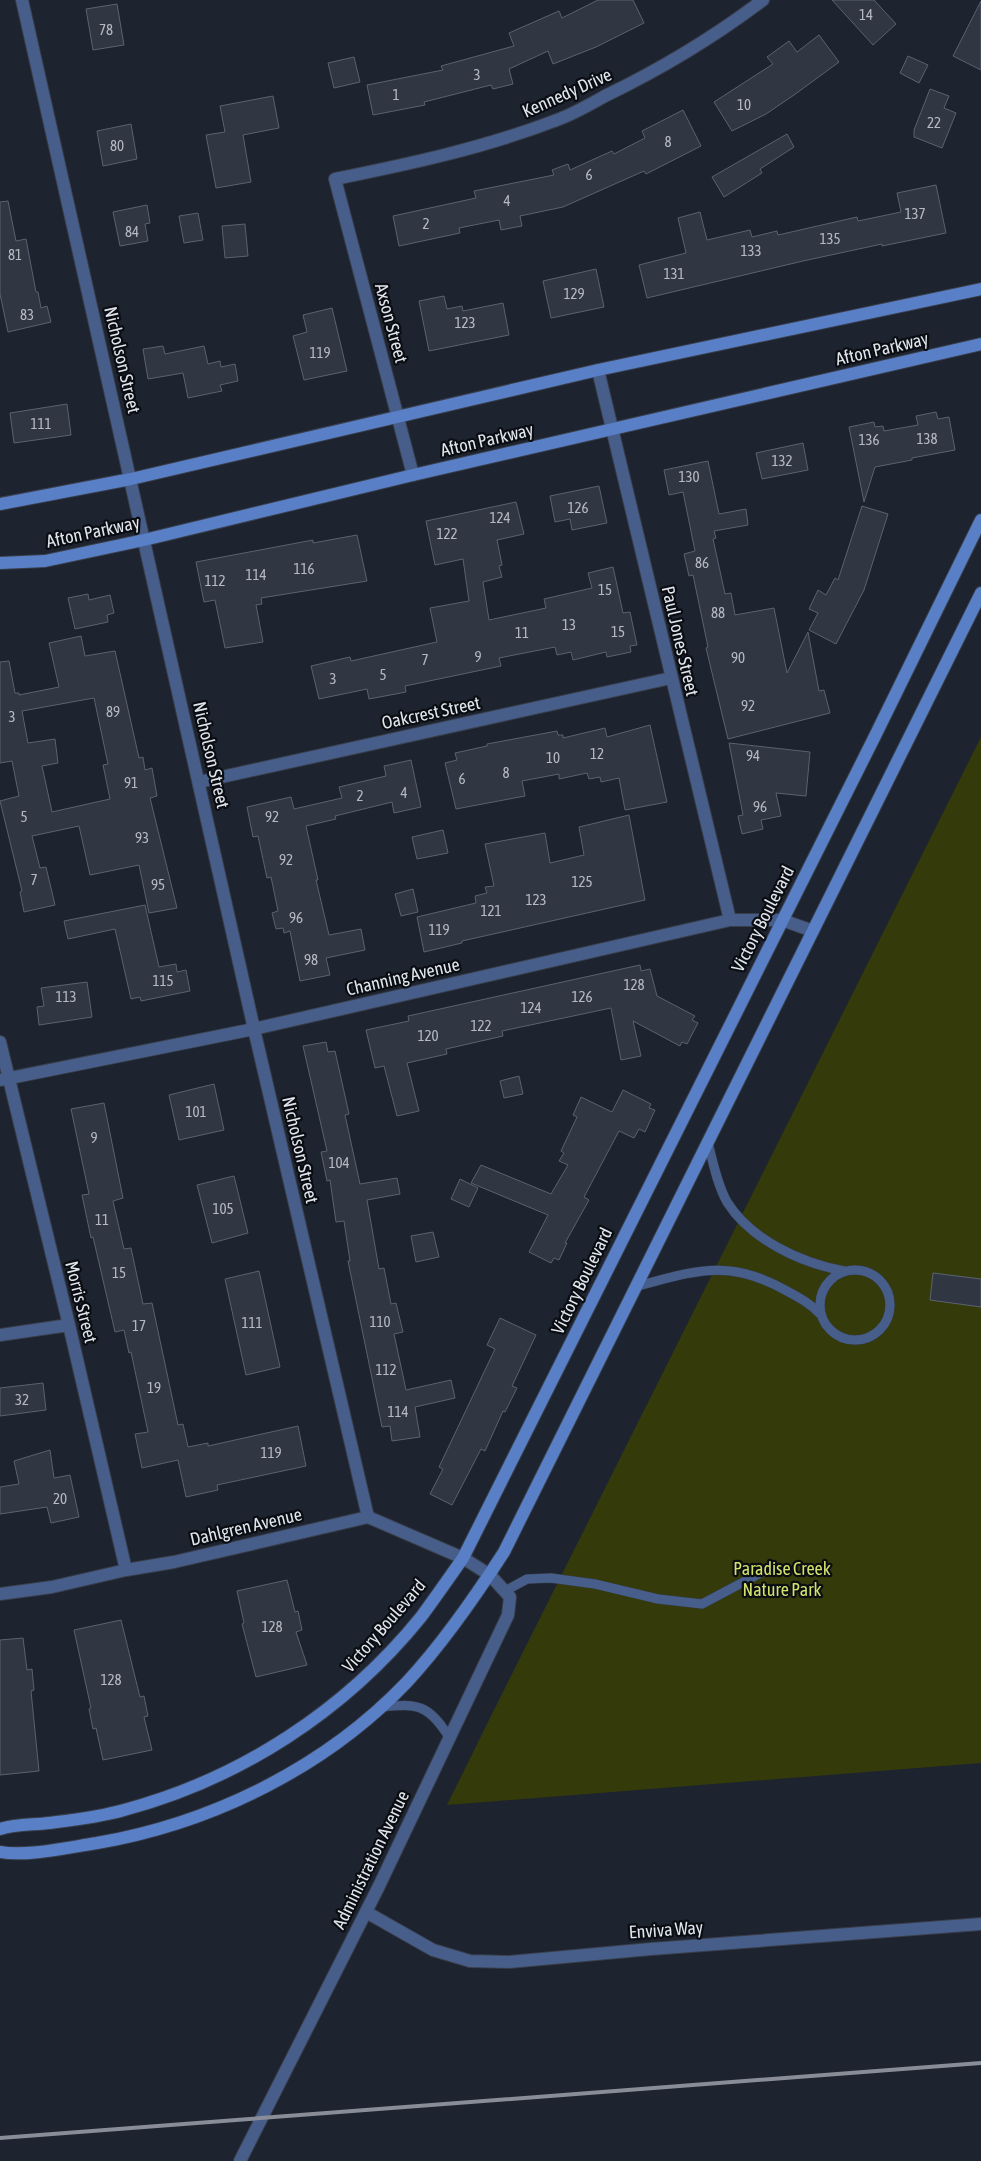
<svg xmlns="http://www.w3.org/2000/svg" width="981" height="2161" viewBox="0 0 981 2161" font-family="'Asap Condensed',sans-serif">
<rect width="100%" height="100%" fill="#1d232f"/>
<!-- park -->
<path fill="#353a0a" d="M981 737V1763L447 1805 486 1726Z"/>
<!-- building -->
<path fill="#303743" stroke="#5b6270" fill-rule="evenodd" d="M598 0H633L644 23 596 47 553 64 548 51 509 69 513 84 493 89 491 85 424 102 425 105 373 115 367 85 443 70 441 66 514 46 509 33 559 11 562 18Z
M832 0H874L896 24 873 45Z
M981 1V70L953 56Z
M117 4 124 45 93 50 86 9Z
M819 35 839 62 794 95 766 114 732 131 714 102 773 64 767 57 789 41 797 52Z
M908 56 928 65 919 83 900 73Z
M354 57 360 82 334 88 328 63Z
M930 89 949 96 944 108 956 113 942 148 914 137V130Z
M273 96 279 128 243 135 251 182 216 188 206 135 225 132 220 106Z
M683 110 701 146 646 174 644 171 563 207 520 216 522 226 501 230 499 220 459 228 460 233 399 246 393 216 476 198 474 191 554 175 552 170 568 164 570 170 612 151 614 154 645 138 642 131Z
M131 124 137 159 103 166 97 131Z
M787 134 794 147 760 169 762 173 724 197 712 177Z
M936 185 946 233 882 246V244L803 261 647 298 639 265 686 253 678 218 700 212 707 240 750 230 752 237 777 231 778 235 857 217 858 221 901 212 897 193Z
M8 201 16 241 26 239 36 292H38L41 308 47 306 51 322 8 332 0 294V202Z
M147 205 150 223 145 224 148 241 120 246 113 212Z
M198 213 203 240 184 243 179 216Z
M245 224 248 256 225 258 222 226Z
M596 269 604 307 551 318 543 281Z
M444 296 447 309 462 306 463 311 503 303 509 335 429 351 419 301Z
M332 308 347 371 304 380 293 336 307 332 303 315Z
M163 346 165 354 204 346 208 364 220 361 221 367 235 364 238 381 220 385 222 391 188 398 183 373 148 379 143 349Z
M67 404 71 435 14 443 10 413Z
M936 412 938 419 949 417 955 450 912 458V460L875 467 864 502 849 427 874 422 875 427 883 426 884 431 918 425 916 416Z
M803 443 808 470 762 479 756 453Z
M708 461 719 514 746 509 748 525 714 531 716 538 713 539 725 594 731 593 735 615 774 608 787 673 808 632 819 691 824 690 830 713 728 739 706 648 708 647 693 575 689 576 684 554 695 551 683 492 669 495 664 470Z
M599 486 607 523 572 530 570 519 555 522 550 496Z
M516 502 524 534 497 540 502 565 499 566 502 577 483 582 489 620 546 608 544 599 592 588 588 573 613 567 623 613 630 612 637 645 630 646 631 652 607 657 606 652 573 660 571 652 557 655 555 647 499 658 501 666 405 686 406 692 369 699 367 689 319 699 311 666 350 657 351 661 437 642 430 608 469 601 463 559 435 565 426 521Z
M862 506 888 514 864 590 836 644 809 630 818 613 809 609 818 590 826 595 835 578 838 580Z
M357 535 367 581 261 598 262 604 256 605 263 642 225 648 215 600 204 602 196 562 313 540V543Z
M88 594 89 600 110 595 114 613 107 615 108 622 75 629 68 598Z
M81 636 85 656 115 651 139 758 143 757 145 770 152 768 157 796 150 798 177 908 149 913 139 865 90 875 79 826 32 836 40 868 46 867 55 905 24 912 20 892 22 891 0 801 19 796 12 761 0 763V662L9 661 15 693H19V695L59 687 49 643ZM94 698 108 764 103 765 110 799 52 812 42 766 58 763 55 739 28 743 22 711Z
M650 725 667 802 625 810 619 778 601 782 600 777 589 779 587 773 559 779V774L522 781 525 796 456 809 445 763 457 760 455 753 487 746V744L557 731 558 735H563V738L605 728 607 737Z
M729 743 810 752 806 796 776 793 781 816 761 820 763 829 742 834 738 816 743 815Z
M411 760 421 807 394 813 392 802 335 816 336 819 306 826 318 880H316L329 935 361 929 365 950 326 958 330 975 300 981 290 931 284 933 283 928 276 929 272 913 278 911 271 877 267 878 258 836 253 837 247 807 291 797 294 809 342 798 339 787 386 776 384 766Z
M629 815 645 900 462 941V943L424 952 417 917 476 903 475 896 487 893 485 887 494 886 485 844 545 833 550 863 584 855 579 827Z
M443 830 448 853 417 859 412 837Z
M413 889 418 912 401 916 395 894Z
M145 905 159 967 176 964 177 972 186 970 190 991 141 1001 140 997 131 999 115 929 68 939 64 921Z
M640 965 641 971 650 969 657 996 695 1016 692 1020 698 1023 687 1044 682 1042 680 1046 633 1021 641 1056 621 1060 611 1008 502 1031 503 1036 446 1049 447 1054 407 1063 419 1111 397 1116 384 1066 375 1068 366 1030 409 1021 408 1016Z
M87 982 92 1017 39 1025 37 1007 44 1006 41 988Z
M326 1042 328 1052 335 1051 349 1114 345 1115 360 1184 397 1178 400 1194 367 1200 379 1269 384 1268 391 1304 396 1303 403 1332 394 1334 406 1390 451 1380 455 1398 415 1407 420 1437 392 1441 390 1426 382 1427 348 1261H350L344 1221 336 1222 330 1180 327 1181 321 1152 327 1151 303 1046Z
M519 1076 523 1094 504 1098 500 1081Z
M214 1084 224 1130 179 1140 169 1095Z
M623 1090 651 1104 649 1108 655 1110 645 1132 639 1129 634 1138 619 1131 584 1197 589 1200 565 1243H567L559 1260 554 1258 551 1263 529 1252 548 1215 471 1183 481 1165 551 1194 568 1165 559 1161 564 1153 561 1151 577 1117 573 1115 581 1097 612 1112Z
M104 1103 123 1198 113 1201 124 1249 131 1248 143 1304 152 1303 178 1425 183 1424 188 1447 208 1443V1446L298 1426 306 1466 217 1485 218 1490 186 1497 178 1460 142 1468 135 1434 148 1432 131 1352 129 1353 124 1330 115 1332 93 1237 91 1238 82 1195 89 1194 71 1109Z
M234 1176 248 1233 212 1243 197 1185Z
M460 1179 478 1188 469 1207 451 1199Z
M433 1232 439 1257 416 1262 411 1236Z
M259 1271 280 1367 246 1375 225 1279Z
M933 1273 981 1279V1307L930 1300Z
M500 1318 536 1335 512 1386 517 1388 505 1412 503 1411 485 1451 481 1449 452 1505 430 1494 443 1469 439 1467 495 1349 487 1345Z
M43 1383 46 1410 0 1416V1388Z
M50 1450 54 1478 70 1475 79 1517 51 1523 47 1507 0 1514V1487L19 1484 14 1461Z
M287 1580 295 1612 298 1611 302 1630 296 1632 307 1665 256 1677 242 1624 244 1623 237 1591Z
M121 1620 140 1697 144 1696 148 1716 144 1717 152 1750 103 1760 96 1728 93 1729 89 1709 91 1708 74 1630Z
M23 1638 27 1670 32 1669 34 1690 31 1691 39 1771 0 1775V1640Z"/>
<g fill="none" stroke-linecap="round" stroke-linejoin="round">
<defs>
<path id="lane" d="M708 1143C713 1162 717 1184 727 1202 751 1240 801 1263 844 1271
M820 1305a35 35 0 1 1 70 0a35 35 0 1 1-70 0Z
M637 1286C696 1271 728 1258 785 1290 798 1297 810 1303 820 1314
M505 1591 527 1579 551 1578 595 1584 658 1599 702 1604 770 1568
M382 1707C418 1703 429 1705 449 1737"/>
<path id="street" d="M22 0 254 1029 368 1517
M598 370 730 920
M413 475 335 179C409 164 484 148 554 121 572 115 589 105 605 96 661 69 714 37 763 0
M199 782 671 678
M0 1042 69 1325 126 1570
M0 1080 254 1029 730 920H782L813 931
M0 1335 69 1325
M0 1594 52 1587 126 1570 174 1562 368 1517 463 1558 490 1575 510 1597 508 1615 379 1886 240 2161
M366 1912 433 1950 470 1961 509 1962 651 1949 981 1924"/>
<path id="secondary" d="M0 504 131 479 598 370 981 289
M0 563 45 561 144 540 413 475 981 344
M0 1829C15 1824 33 1825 49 1823 73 1820 100 1817 124 1810 240 1779 345 1711 421 1617 435 1598 449 1578 463 1558L875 736 981 520
M0 1852C26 1857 70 1847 97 1843 213 1823 326 1767 407 1682 444 1642 475 1597 504 1552L981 593"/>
</defs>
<!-- lane casing -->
<use href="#lane" stroke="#383e4a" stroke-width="10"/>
<!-- street casing -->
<use href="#street" stroke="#383e4a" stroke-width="14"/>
<!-- secondary casing -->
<use href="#secondary" stroke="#383e4a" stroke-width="14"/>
<!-- lane -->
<use href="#lane" stroke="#475e8b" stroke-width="9"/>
<!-- street -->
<use href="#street" stroke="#475e8b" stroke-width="12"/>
<!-- secondary -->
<use href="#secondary" stroke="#597fc7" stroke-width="12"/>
<!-- rail -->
<path stroke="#888d97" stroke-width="4" d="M0 2138 981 2063"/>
</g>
<g text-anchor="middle" stroke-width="4.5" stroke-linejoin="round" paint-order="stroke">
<!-- number labels -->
<g font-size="15" fill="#b5bac2">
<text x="866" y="20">14</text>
<text x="106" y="35">78</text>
<text x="477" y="80">3</text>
<text x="396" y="100">1</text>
<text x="744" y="110">10</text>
<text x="934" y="128">22</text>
<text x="668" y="147">8</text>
<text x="117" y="151">80</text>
<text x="589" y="180">6</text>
<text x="507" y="206">4</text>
<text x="915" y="219">137</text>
<text x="426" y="229">2</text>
<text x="132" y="237">84</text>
<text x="830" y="244">135</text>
<text x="751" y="256">133</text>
<text x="15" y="260">81</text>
<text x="674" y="279">131</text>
<text x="574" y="299">129</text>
<text x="27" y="320">83</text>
<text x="465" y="328">123</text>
<text x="320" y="358">119</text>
<text x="41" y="429">111</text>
<text x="927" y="444">138</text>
<text x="869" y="445">136</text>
<text x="782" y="466">132</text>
<text x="689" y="482">130</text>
<text x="578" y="513">126</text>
<text x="500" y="523">124</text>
<text x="447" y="539">122</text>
<text x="702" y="568">86</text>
<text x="304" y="574">116</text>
<text x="256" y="580">114</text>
<text x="215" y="586">112</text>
<text x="605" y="595">15</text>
<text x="718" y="618">88</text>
<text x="569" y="630">13</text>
<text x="618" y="637">15</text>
<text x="522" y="638">11</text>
<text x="478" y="662">9</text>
<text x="738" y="663">90</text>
<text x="425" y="665">7</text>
<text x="383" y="680">5</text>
<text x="333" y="684">3</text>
<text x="748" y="711">92</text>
<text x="113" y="717">89</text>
<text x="12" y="722">3</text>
<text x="597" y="759">12</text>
<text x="753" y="761">94</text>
<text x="553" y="763">10</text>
<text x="506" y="778">8</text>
<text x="462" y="784">6</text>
<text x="131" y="788">91</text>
<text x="404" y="798">4</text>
<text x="360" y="801">2</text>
<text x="760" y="812">96</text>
<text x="24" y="822">5</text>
<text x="272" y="822">92</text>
<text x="142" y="843">93</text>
<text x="286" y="865">92</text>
<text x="34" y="885">7</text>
<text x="582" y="887">125</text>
<text x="158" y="890">95</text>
<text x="536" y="905">123</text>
<text x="491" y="916">121</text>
<text x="296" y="923">96</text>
<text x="439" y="935">119</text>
<text x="311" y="965">98</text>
<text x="163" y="986">115</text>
<text x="634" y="990">128</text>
<text x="66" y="1002">113</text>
<text x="582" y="1002">126</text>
<text x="531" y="1013">124</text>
<text x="481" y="1031">122</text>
<text x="428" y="1041">120</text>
<text x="196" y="1117">101</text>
<text x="94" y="1143">9</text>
<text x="339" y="1168">104</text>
<text x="223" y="1214">105</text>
<text x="102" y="1225">11</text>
<text x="119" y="1278">15</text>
<text x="380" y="1327">110</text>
<text x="252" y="1328">111</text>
<text x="139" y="1331">17</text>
<text x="386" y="1375">112</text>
<text x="154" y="1393">19</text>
<text x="22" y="1405">32</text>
<text x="398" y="1417">114</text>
<text x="271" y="1458">119</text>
<text x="60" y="1504">20</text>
<text x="272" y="1632">128</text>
<text x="111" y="1685">128</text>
</g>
<!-- street labels -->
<g font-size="18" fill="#e1e5ed" stroke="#0a0d12">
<text transform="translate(567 93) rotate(-24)" y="6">Kennedy Drive</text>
<text transform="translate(391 323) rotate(75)" y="6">Axson Street</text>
<text transform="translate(882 349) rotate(-13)" y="6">Afton Parkway</text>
<text transform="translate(122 360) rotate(77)" y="6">Nicholson Street</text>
<text transform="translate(487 440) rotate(-13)" y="6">Afton Parkway</text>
<text transform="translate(93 532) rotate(-12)" y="6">Afton Parkway</text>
<text transform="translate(680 641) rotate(77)" y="6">Paul Jones Street</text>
<text transform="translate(431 713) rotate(-12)" y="6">Oakcrest Street</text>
<text transform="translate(211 755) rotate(77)" y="6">Nicholson Street</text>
<text transform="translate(763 919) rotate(-63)" y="6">Victory Boulevard</text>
<text transform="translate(403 977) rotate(-13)" y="6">Channing Avenue</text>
<text transform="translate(300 1150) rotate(77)" y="6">Nicholson Street</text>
<text transform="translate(582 1281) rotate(-64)" y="6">Victory Boulevard</text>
<text transform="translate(81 1302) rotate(76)" y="6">Morris Street</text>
<text transform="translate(246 1527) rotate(-13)" y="6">Dahlgren Avenue</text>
<text transform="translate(384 1626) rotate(-49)" y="6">Victory Boulevard</text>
<text transform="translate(371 1860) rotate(-64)" y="6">Administration Avenue</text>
<text transform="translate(666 1930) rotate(-4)" y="6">Enviva Way</text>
</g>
<!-- park labels -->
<g font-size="18" fill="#d3e26c" stroke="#0a0d12">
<text x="782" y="1575">Paradise Creek<tspan x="782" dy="21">Nature Park</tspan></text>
</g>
</g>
</svg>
